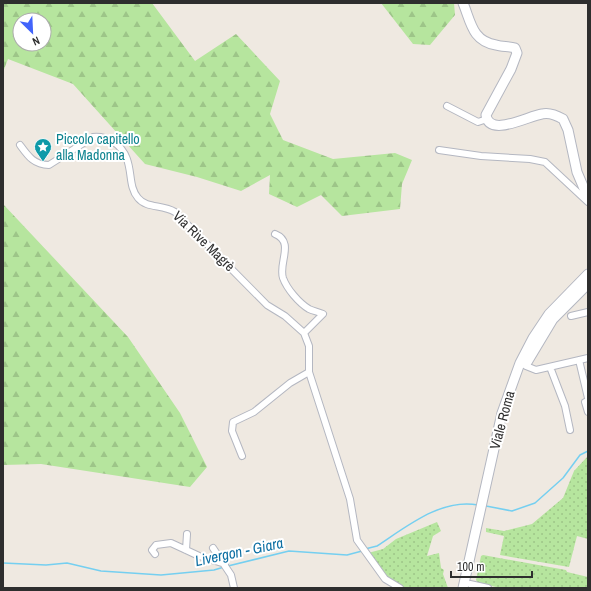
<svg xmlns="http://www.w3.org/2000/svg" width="591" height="591" viewBox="0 0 591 591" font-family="'Archivo Narrow',sans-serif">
<defs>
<pattern id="grass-dots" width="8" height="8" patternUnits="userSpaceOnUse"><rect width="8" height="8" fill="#b6e59e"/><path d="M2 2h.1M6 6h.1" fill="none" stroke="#9dc588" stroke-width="1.8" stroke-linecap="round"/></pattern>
<pattern id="forest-firs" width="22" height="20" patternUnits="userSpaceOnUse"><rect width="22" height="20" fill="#b6e59e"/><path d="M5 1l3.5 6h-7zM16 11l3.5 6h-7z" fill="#9dc588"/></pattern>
</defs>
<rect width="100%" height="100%" fill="#efe9e1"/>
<!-- grass -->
<path fill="url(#grass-dots)" d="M588 456V539L577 536 569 567 500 555 504 536 486 532V528L504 531 532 524 563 498 574 471Z
M437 522 441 531 433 536 427 556 439 553 441 568 444 570 443 574 448 588H402L388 579 368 553 383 549 396 539Z
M483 555 566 570 567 572 588 577V588H501L478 583 476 580 481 556Z"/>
<!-- forest -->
<path fill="url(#forest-firs)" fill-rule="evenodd" d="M3 3H152L195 61 236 34 280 81 270 114 283 140 333 159 395 153 412 160 402 184 400 209 342 216 321 195 297 207 269 194 270 175 241 191 197 177 145 164 73 84 8 59 3 72ZM20 20H44V44H20Z
M381 3H454L455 15 430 45 413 44Z
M3 204 128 337 180 413 207 467 190 487 41 464 3 465Z"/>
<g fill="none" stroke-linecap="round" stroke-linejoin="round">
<!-- stream -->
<path stroke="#75cff0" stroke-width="1.5" d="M486 506 512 511 535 503 563 478 580 455 588 451
M365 549 377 546C406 527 441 498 478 505
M3 563 46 565 67 563 101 571 161 575 214 570 224 567
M228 566 289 551 347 555 362 551"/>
<defs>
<path id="street" d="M447 106 478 122 487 119
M20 145C28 156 34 165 49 165L93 137C101 136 107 138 114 142 137 159 125 183 138 198 147 209 162 204 175 212L267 305 285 316 304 333 309 346V372L350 499 357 540 385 579 400 588
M439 150 481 156 530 159 545 162 588 202
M275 234C295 242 278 263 283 278 287 289 299 303 309 309 313 311 319 312 323 314L304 333
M571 316 588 312
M579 360 588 398
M526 366 536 370 588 358
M550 367 565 406 570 430
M588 401 585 402 588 412
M242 456 232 431 233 422 254 412 290 383 309 372
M213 548 231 575 234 588
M186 550 187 534
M155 554 152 550 156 545 171 543 199 556 225 564
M470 584 488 588"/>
<path id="secondary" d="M463 3C471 22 472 41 496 45 502 47 509 46 515 48L517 53 511 69 486 115C489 138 528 116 542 114 549 112 556 115 563 119L568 130 577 172 588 198
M526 364 553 319 588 284
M463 588 502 413 520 363 533 338 549 314 588 274"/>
</defs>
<!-- street casing -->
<use href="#street" stroke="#b4b7c1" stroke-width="8"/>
<!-- secondary casing -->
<use href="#secondary" stroke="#b4b7c1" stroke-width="11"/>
<!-- street -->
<use href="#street" stroke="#fff" stroke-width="6"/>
<!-- secondary -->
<use href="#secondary" stroke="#fff" stroke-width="9"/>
</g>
<!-- icons -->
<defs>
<symbol id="sight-pin" viewBox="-11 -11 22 30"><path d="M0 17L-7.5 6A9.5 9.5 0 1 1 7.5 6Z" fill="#0f9aa8" stroke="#fff"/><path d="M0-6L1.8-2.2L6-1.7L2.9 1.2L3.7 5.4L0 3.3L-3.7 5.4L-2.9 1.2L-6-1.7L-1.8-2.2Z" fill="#fff"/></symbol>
</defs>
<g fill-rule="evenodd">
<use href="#sight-pin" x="33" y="137" width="20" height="27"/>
</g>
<g text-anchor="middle" stroke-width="4" stroke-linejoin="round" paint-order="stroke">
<!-- culture labels -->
<g font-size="14" fill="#0d838f" stroke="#fff" text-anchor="start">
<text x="56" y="144">Piccolo capitello<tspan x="56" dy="16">alla Madonna</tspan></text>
</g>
<!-- street labels -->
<g font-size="14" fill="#2e2e2e" stroke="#fff">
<text transform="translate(204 241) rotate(44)" y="5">Via Rive Magrè</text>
<text transform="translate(502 420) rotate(-75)" y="5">Viale Roma</text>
</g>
<!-- water labels -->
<g font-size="15" font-style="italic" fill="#0d6fa3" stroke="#fff">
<text transform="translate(239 552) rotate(-12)" y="5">Livergon - Giara</text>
</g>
</g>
<!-- border -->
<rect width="591" height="591" fill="none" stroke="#2e2e2e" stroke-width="8"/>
<!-- north arrow -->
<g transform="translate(32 32) rotate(156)"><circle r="19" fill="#ffffff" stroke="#ababab"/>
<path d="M0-3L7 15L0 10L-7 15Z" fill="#4264fb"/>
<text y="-6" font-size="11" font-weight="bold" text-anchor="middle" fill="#2e2e2e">N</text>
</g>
<!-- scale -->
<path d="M451 571v6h81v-6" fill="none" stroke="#2e2e2e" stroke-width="2"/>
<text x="457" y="571" font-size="12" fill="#2e2e2e" stroke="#ffffff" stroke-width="3" paint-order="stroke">100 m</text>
</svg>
